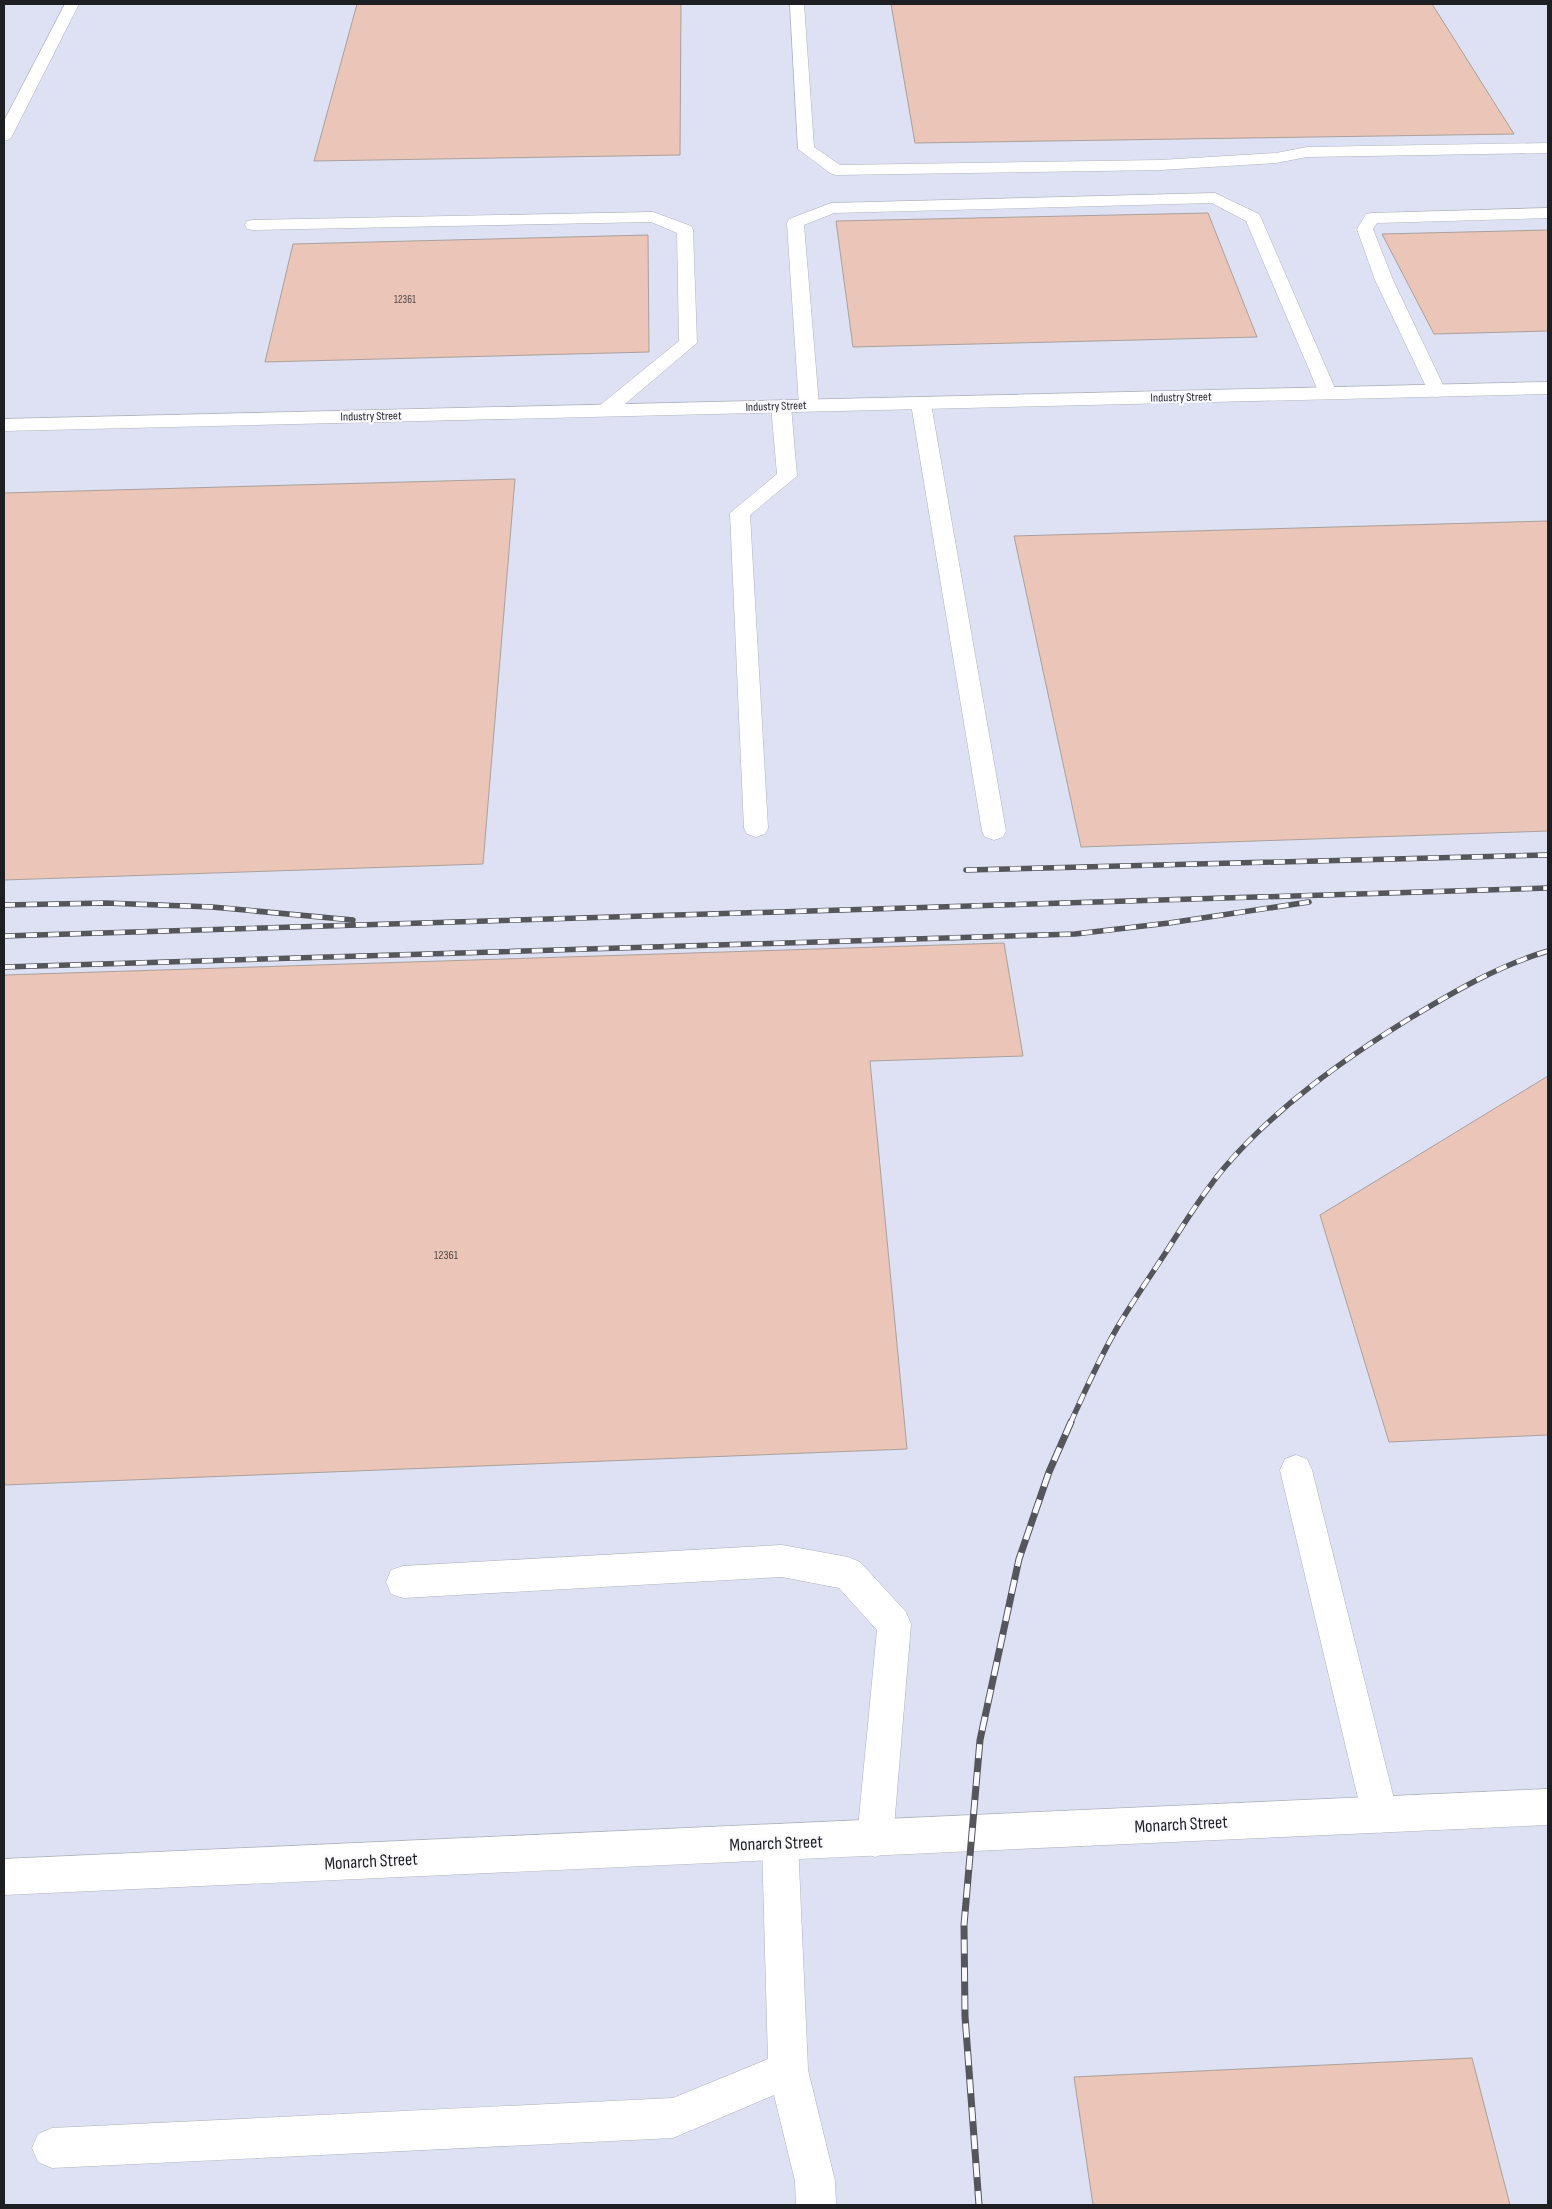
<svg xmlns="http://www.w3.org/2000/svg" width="1552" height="2209" viewBox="0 0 1552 2209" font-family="'Sofia Sans Condensed',sans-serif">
<rect width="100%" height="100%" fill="#eaecf6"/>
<!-- built -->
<path fill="#dde1f3" d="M4 4H1548V2205H4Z"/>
<!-- building -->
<path fill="#ebc5b7" stroke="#aaa09c" d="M357 4H681L680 155 314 161Z
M891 4H1432L1514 134 915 143Z
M1208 213 1257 337 853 347 836 221Z
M1548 230V331L1434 334 1382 234Z
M648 235 649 352 265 362 293 244Z
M515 479 483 864 4 880V493Z
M1548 521V831L1081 847 1014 536Z
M1004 943 1023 1056 870 1061 907 1449 4 1485V975Z
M1548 1076V1435L1389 1442 1320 1215Z
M1472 2058 1510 2205H1093L1074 2077Z"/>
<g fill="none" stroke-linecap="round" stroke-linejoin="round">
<defs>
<path id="lane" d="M65 4H79L12 136 10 139 4 141V121Z
M790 4H804L814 147 840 165 1160 160 1276 153 1307 147 1548 143V153L1307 157 1276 163 1160 170 836 175 830 173 798 149Z
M1215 193 1259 214 1261 218 1337 393 1335 397 1328 399 1321 397 1319 393 1246 221 1212 203 834 213 804 225 819 405 816 409 809 411 802 409 799 405 787 223 789 219 831 203Z
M1548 208V218L1377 223 1373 229 1393 280 1446 391 1444 395 1437 397 1430 395 1375 280 1357 229 1366 214 1372 213Z
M653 212 691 226 693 230 697 343 613 414 606 416 599 414 596 410 599 406 679 341 677 233 651 222 253 230 247 229 245 225 247 221 253 220Z
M921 398 928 400 931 404 1006 831 1003 837 994 840 985 837 982 831 911 404 914 400Z
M781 400 788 402 791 406 797 476 750 515 768 828 765 834 756 837 747 834 744 828 730 513 777 474 771 406 774 402Z
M1296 1455 1307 1459 1312 1470 1398 1815 1393 1828 1380 1833 1367 1828 1362 1815 1280 1470 1285 1459Z
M782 1545 848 1557 860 1562 906 1612 911 1624 893 1839 888 1852 875 1857 862 1852 857 1839 877 1630 839 1588 782 1577 403 1598 391 1594 386 1582 391 1570 403 1566Z
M780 1824 793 1829 798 1842 808 2070 835 2181 836 2205H796L795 2181 774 2095 673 2138 52 2168 38 2162 32 2148 38 2134 52 2128 673 2098 768 2059 762 1842 767 1829Z"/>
<path id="street" d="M1548 382V394L4 431V419Z
M1548 1789V1825L4 1895V1859Z"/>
</defs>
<!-- lane casing -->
<use href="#lane" stroke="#b0b2bb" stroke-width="1"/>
<!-- street casing -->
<use href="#street" stroke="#b0b2bb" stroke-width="1"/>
<!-- lane -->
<use href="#lane" fill="#fff" fill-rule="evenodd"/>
<!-- street -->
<use href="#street" fill="#fff" fill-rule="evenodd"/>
<defs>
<path id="rail-far1" d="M966 870 1548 855
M4 905 106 903 212 907 353 920
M4 936 1548 888
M4 967 1075 934 1169 923 1309 902
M1070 1424C1085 1391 1099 1359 1117 1328 1132 1302 1150 1277 1166 1252 1184 1224 1202 1194 1224 1168 1276 1107 1344 1059 1412 1017 1455 991 1500 965 1548 951"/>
<path id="rail" d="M979 2205 965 2016 964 1925 980 1740 1019 1559 1049 1472 1071 1422"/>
</defs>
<!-- rail-far1 casing -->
<use href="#rail-far1" stroke="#55565c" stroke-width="5.5"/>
<!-- rail casing -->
<use href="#rail" stroke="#55565c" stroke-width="7"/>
<!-- rail-far1 -->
<use href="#rail-far1" stroke="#f9f9fe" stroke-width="4" stroke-dasharray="11" stroke-linecap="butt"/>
<!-- rail -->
<use href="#rail" stroke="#f9f9fe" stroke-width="5" stroke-dasharray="14" stroke-linecap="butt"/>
</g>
<g text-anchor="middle" stroke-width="4.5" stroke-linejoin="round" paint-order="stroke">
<!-- far-number labels -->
<g font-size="11" fill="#514848">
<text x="405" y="303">12361</text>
</g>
<!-- far-street labels -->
<g font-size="12" fill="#1e1f23" stroke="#f9f9fe">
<text transform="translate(1181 397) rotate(-1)" y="4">Industry Street</text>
<text transform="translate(776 406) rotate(-2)" y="4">Industry Street</text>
<text transform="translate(371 416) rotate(-1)" y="4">Industry Street</text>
</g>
<!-- number labels -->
<g font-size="12" fill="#514848">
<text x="446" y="1259">12361</text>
</g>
<!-- near-street labels -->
<g font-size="18" fill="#1e1f23" stroke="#f9f9fe">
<text transform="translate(1181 1824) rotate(-3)" y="6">Monarch Street</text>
<text transform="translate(776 1843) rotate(-2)" y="6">Monarch Street</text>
<text transform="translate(371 1861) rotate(-3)" y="6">Monarch Street</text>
</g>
</g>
<!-- border -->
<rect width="1552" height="2209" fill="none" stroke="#1e1f23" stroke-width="10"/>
</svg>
